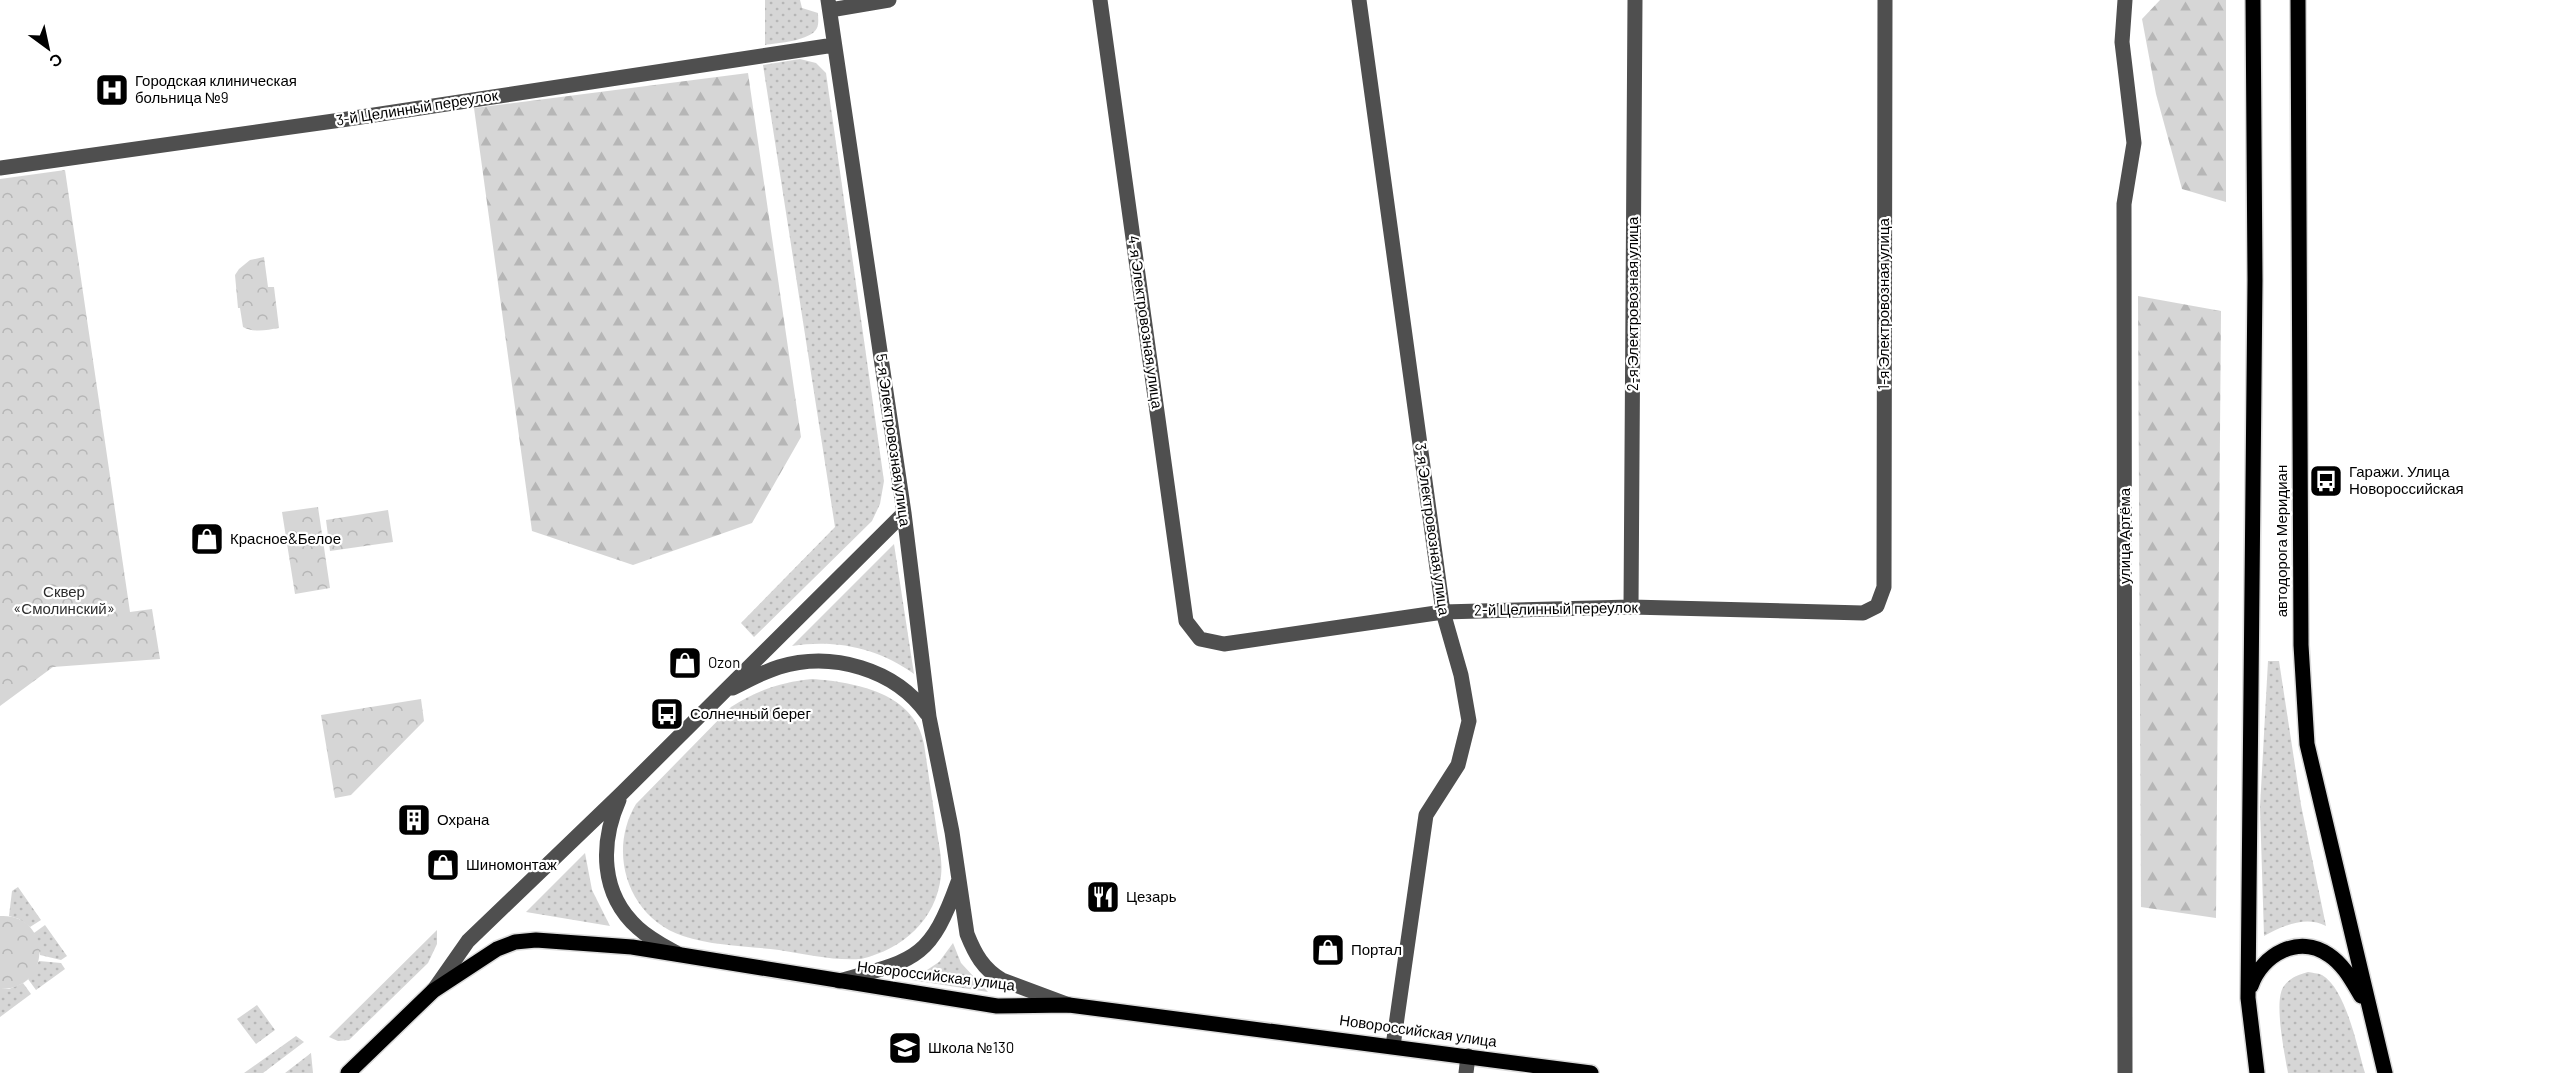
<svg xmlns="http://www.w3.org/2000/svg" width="2562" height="1073" viewBox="0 0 2562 1073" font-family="Barlow,sans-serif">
<defs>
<pattern id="grass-dots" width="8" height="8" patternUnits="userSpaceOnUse" patternTransform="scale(1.5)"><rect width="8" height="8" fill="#d6d6d6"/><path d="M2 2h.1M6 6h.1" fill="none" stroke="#b6b6b6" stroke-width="1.8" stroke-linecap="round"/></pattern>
<pattern id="forest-firs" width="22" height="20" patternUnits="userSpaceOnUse" patternTransform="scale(1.5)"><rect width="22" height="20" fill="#d6d6d6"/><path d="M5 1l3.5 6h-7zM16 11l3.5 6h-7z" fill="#b6b6b6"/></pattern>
<pattern id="park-crowns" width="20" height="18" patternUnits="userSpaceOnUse" patternTransform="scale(1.5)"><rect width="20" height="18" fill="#d6d6d6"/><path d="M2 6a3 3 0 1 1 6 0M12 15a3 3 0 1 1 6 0" fill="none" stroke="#b6b6b6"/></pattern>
</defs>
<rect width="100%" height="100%" fill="#fff"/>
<!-- grass -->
<path fill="url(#grass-dots)" d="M765 0H800L802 8 818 13C818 17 819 24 817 28 811 41 777 43 765 45Z
M800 59 816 63 826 73 884 481 880 504 872 521 754 637 741 623 835 527 763 65Z
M894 544 914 674C879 648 835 639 792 646Z
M2268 661H2279L2301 805 2326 926C2306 915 2282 926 2264 936L2260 807Z
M812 679C855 682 915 693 924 744 928 771 932 798 936 825 938 842 943 859 941 876 936 920 903 949 861 959 834 961 805 954 779 950 748 946 712 946 683 936 628 918 607 852 636 804L731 707C757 690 782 682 812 679Z
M585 853 592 890 610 926 526 912Z
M18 887 41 920 30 927 19 919 9 916 12 891Z
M45 925 67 956 61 960 40 955 34 933Z
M437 930V944L428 963 349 1040 338 1041 329 1037Z
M953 943 961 963 988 992 912 980 939 962Z
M39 961 61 963 65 969 36 990 28 979Z
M2308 972C2312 973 2318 973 2322 975 2346 989 2357 1047 2365 1073H2288C2285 1055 2273 1000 2284 986 2291 977 2298 975 2308 972Z
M23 983 31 994 0 1017V989H9Z
M257 1005 275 1030 256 1044 237 1019Z
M296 1036 304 1042 263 1073H244Z
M311 1053 313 1073H285Z"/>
<!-- forest -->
<path fill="url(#forest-firs)" d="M2160 0H2226V202L2182 189 2156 94 2142 19Z
M748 73 801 437 752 523 633 565 532 531 474 108Z
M2138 296 2221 311 2216 918 2141 907Z"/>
<!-- park -->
<path fill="url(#park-crowns)" d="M65 170 130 612 152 609 160 659 53 667 0 706V179Z
M264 257 268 287H274L279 328C267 330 254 333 243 327L240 308H238L235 275 239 269 250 260Z
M318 507 330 588 295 594 282 512Z
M388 510 393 542 330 551 326 520Z
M421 699 424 721 351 795 335 798 321 715Z
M0 916C52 913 53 990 0 989Z"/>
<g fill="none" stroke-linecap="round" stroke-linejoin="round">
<defs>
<path id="major" d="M2253 0 2255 280 2248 998 2257 1073
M2298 0 2301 645 2307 744 2385 1073
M2251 986C2262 954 2299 934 2329 955 2344 965 2352 981 2361 996
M348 1073 433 991 497 949 515 942 536 940 632 947 997 1006 1069 1005 1591 1073"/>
</defs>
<!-- major casing -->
<use href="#major" stroke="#dbdbdb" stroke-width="18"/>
<!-- minor -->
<path stroke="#4f4f4f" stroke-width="15" d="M828 0 904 513 929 717 952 832 967 934C975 954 983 969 1002 980L1069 1005
M1100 0 1186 621 1200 639 1224 644 1443 612 1631 607 1863 613 1877 606 1884 587 1885 0
M1359 0 1443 612 1461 675 1469 721 1458 765 1426 815 1393 1046
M2125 0 2122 42 2134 143 2124 204 2125 1073
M830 10 889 0
M0 168 341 120 834 45
M1631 607 1635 0
M733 688C748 680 763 672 779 667 832 651 895 669 927 714
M619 800C600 843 600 894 638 928 650 939 664 946 678 954
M839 981C915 960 930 960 958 882
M433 991 468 941 621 794 904 513
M1466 1073 1468 1056"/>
<!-- major -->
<use href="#major" stroke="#000" stroke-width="15"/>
</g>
<!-- icons -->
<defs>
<symbol id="hospital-square" viewBox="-11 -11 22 22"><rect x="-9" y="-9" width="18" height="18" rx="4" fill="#000" stroke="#fff"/><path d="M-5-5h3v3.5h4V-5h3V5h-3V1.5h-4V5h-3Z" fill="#fff"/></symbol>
<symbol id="bus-square" viewBox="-11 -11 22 22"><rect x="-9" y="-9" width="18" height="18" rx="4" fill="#000" stroke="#fff"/><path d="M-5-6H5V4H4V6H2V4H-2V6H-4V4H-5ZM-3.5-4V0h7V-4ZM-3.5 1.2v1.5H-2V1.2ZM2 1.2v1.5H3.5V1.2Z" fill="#fff"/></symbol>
<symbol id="shop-square" viewBox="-11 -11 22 22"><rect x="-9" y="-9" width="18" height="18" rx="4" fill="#000" stroke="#fff"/><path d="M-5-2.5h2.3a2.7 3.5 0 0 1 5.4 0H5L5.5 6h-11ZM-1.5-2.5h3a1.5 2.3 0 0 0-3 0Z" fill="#fff"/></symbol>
<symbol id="building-square" viewBox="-11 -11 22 22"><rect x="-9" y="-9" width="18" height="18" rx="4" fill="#000" stroke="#fff"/><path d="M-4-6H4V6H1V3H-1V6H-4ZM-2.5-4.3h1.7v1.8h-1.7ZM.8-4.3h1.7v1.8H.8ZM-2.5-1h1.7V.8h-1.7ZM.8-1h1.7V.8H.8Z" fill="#fff"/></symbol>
<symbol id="restaurant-square" viewBox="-11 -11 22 22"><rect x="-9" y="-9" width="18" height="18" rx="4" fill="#000" stroke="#fff"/><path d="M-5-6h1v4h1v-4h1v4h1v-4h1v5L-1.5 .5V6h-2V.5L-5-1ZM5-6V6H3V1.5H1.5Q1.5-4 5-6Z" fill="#fff"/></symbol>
<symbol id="school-square" viewBox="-11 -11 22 22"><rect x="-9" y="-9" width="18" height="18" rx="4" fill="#000" stroke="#fff"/><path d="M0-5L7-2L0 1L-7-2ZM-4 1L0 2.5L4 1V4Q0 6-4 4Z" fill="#fff"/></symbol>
</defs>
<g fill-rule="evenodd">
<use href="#hospital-square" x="93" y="71" width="38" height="38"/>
<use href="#bus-square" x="2307" y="462" width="38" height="38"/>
<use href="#shop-square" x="188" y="520" width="38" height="38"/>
<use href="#shop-square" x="666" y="644" width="38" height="38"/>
<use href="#bus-square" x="648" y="695" width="38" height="38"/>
<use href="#building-square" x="395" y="801" width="38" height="38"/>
<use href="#shop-square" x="424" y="846" width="38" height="38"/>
<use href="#restaurant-square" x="1084" y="878" width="38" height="38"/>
<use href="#shop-square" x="1309" y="931" width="38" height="38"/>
<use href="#school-square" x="886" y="1029" width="38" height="38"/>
</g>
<g text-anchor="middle" stroke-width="4.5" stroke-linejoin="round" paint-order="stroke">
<!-- poi labels -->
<g font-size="15" fill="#000" stroke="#fff" text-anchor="start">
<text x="135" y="86">Городская клиническая<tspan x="135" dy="17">больница №9</tspan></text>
<text x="2349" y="477">Гаражи. Улица<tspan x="2349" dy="17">Новороссийская</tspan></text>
<text x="230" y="544">Красное&amp;Белое</text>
<text x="708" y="668">Ozon</text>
<text x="690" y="719">Солнечный берег</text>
<text x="437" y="825">Охрана</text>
<text x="466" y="870">Шиномонтаж</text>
<text x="1126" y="902">Цезарь</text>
<text x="1351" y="955">Портал</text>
<text x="928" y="1053">Школа №130</text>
</g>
<!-- street labels -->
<g font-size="15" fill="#000" stroke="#fff">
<text transform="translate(417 108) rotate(-9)" y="5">3-й Целинный переулок</text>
<text transform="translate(1633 304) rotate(-90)" y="5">2-я Электровозная улица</text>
<text transform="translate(1884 304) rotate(-90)" y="5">1-я Электровозная улица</text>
<text transform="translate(1145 322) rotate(82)" y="5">4-я Электровозная улица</text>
<text transform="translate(893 440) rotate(82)" y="5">5-я Электровозная улица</text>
<text transform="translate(1432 529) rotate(82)" y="5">3-я Электровозная улица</text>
<text transform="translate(2125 536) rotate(-90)" y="5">улица Артёма</text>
<text transform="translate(2282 541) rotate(-90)" y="5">автодорога Меридиан</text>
<text transform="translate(1556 609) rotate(-1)" y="5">2-й Целинный переулок</text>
<text transform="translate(936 976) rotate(7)" y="5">Новороссийская улица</text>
<text transform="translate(1418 1031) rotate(8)" y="5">Новороссийская улица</text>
</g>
<!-- park labels -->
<g font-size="15" fill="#2d2d2d" stroke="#fff">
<text x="64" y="597">Сквер<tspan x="64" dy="17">«Смолинский»</tspan></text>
</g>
</g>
<!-- north arrow -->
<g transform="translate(48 48) rotate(147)" stroke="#ffffff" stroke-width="4.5" paint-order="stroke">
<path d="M0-4.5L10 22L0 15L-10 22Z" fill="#000000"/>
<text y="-9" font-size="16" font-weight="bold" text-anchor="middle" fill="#000000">С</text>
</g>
</svg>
